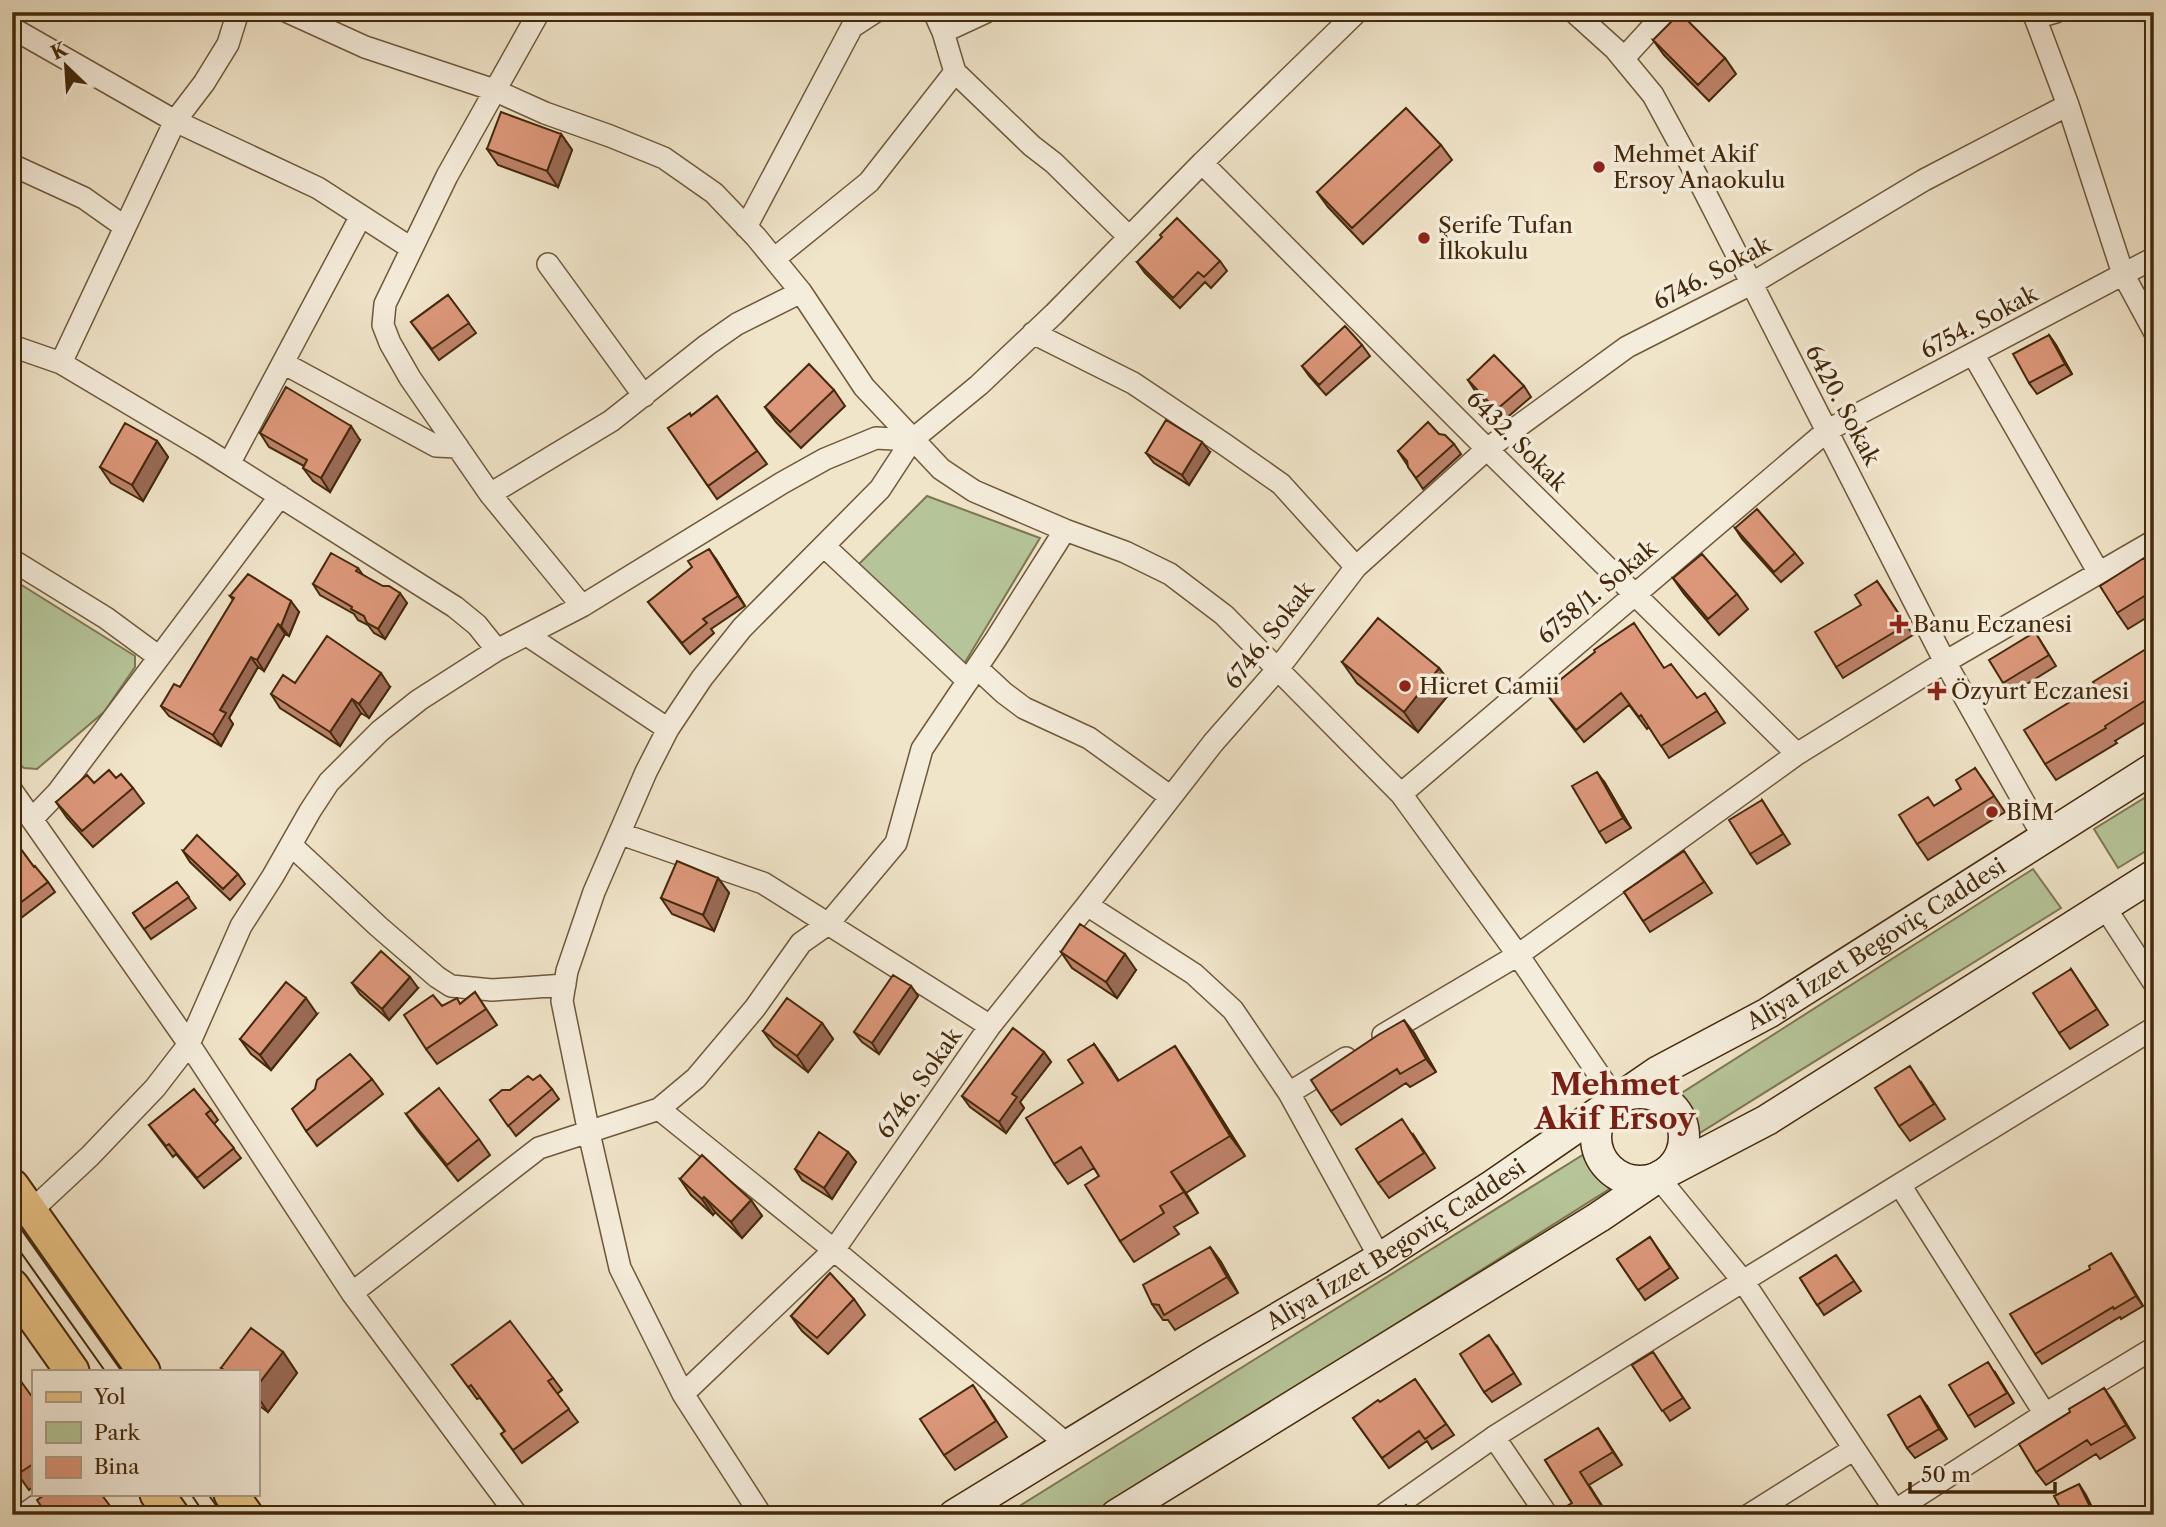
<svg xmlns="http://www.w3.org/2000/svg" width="2166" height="1527" viewBox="0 0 2166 1527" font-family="'Libre Caslon Text',serif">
<rect width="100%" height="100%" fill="#f0e4c9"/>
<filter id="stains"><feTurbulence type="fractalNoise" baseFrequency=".00286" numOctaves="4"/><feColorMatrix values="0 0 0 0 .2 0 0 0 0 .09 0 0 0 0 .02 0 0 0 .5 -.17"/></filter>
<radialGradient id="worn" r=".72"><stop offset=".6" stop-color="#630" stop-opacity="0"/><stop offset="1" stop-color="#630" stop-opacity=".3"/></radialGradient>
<!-- green -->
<path fill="#b6c599" stroke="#7d7752" stroke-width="2" d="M927 496 1040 538 964 664 859 564Z
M12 579 135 656V667L104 712 37 769 24 768 12 758Z
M2154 792V846L2118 868 2094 829Z
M2033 869 2061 908 1695 1136 1677 1096Z
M1605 1141 1630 1176 1214 1439 1089 1515H1005Z"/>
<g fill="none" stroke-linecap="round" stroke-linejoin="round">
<defs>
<path id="street" d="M288 12 365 47 494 90 545 113 610 136 664 158 714 193 756 237 801 292 864 387 941 469 974 491 1065 530 1125 552 1170 574 1224 615 1401 794 1518 955 1616 1100
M539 12 447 176 385 304 383 325 390 343 410 378 490 494 582 606
M934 12 943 32 955 72 1032 146 1054 163 1129 237
M1574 12 1615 49 1653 95 1691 165 1945 662 2044 838
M2033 12 2068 105 2123 274 2154 331
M2035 18 2056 12
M12 28 175 121 318 188 411 248
M943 32 986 12
M1623 59 1666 12
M1202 163 1497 459 1797 754
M12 165 84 198 125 227
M746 227 852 27 875 12
M774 259 869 182 955 72
M548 264 644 396
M1033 333 1133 383 1224 444 1281 484 1356 567
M12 346 61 363 202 447 455 607 477 625 497 650
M1973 354 2099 573
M61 363 175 121 204 83 228 44 238 12
M283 363 436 446 458 447
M229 464 361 216
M490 494 611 421 707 345 737 324 801 292
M824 546 968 681
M12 560 106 618 159 657
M527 635 668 729
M977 668 1004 693 1024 708 1089 738 1171 797
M12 791 189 1044 352 1293 517 1515
M1401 794 1828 430 2154 258
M32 819 58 792 280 496
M621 834 763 883 990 1026
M291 845 379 927 437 977 451 986 492 990 565 985
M1087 905 1194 974 1233 1010 1289 1093 1380 1258
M2104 906 2154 983
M1383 1035 1518 955 1797 754 1945 662 2154 541
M1289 1093 1346 1058
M659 1109 834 1250 1068 1445
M1658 1177 1743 1281 1898 1515
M1900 1185 2045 1414
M31 1211 90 1156 155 1088 189 1044 241 926 273 876 310 811 329 782 380 731 419 700 497 650 582 606 782 483 825 459 876 438 912 440
M352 1293 539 1148 659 1109 696 1078 755 1008 801 943 828 924 896 843 922 749 996 639 1065 530
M683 1394 834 1250 990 1026 1087 905 1213 743 1277 670 1356 567 1487 449 1627 347 1751 284 1924 180 2068 105
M1494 1437 1547 1515
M23 1515 53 1494
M761 1515 683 1394 620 1268 589 1133 562 1001 567 971 594 892 646 772 668 729 702 678 742 628 880 489 912 440 979 385 1054 314 1202 163 1357 12
M1383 1515 1494 1437 1743 1281 2154 1028
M1749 1515 1854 1449
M1888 1515 2045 1414 2154 1348"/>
<g id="secondary">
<circle cx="1640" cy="1137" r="44"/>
<path id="s1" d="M954 1515 1210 1358 1380 1258 1493 1185 1657 1072 1768 1013 2154 768"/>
<path d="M1116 1515 1599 1217 1658 1177 1767 1120 2154 875"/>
</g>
<path id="primary" d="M12 1186 143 1371
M12 1286 72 1371
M157 1494 172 1515
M231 1494 246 1515"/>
</defs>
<!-- street casing -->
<use href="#street" stroke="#6f583a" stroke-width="24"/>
<!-- secondary casing -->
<use href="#secondary" stroke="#44290a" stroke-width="33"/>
<!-- primary casing -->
<use href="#primary" stroke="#44290a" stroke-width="37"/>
<!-- street -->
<use href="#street" stroke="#f5eddc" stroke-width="21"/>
<!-- secondary -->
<use href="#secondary" stroke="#f5eddc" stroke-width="30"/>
<!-- primary -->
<use href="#primary" stroke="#e8c284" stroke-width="33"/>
<!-- tram -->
<path stroke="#44290a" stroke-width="2" d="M12 1213 123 1371
M12 1240 105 1371
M191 1494 205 1515
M208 1494 223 1515"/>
</g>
<!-- wall -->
<path fill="#bd8269" stroke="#44290a" stroke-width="2" d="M1653 40 1725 58 1736 74 1709 101 1664 55Z
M561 134 572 150 558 187 498 165 487 149Z
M1441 145 1452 160 1363 244 1328 207 1317 192Z
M1220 261 1227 271 1211 288 1205 282 1180 308 1145 273 1137 262Z
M448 295 476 333 439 360 411 322Z
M2049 335 2056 345 2072 374 2037 394 2029 383Z
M1362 345 1370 356 1326 395 1309 376 1302 366Z
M1468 380 1524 386 1531 397 1503 421 1475 391Z
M834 390 845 406 801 448 776 422 765 407Z
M717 396 767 464 717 499 668 428 691 416Z
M260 433 360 440 330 492 313 481 303 468 304 466 269 447Z
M1439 434 1454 444 1461 454 1423 489 1398 451Z
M157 441 168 457 143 501 111 483 100 467Z
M1210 452 1189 485 1154 463 1146 453Z
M1735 528 1795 553 1803 563 1781 582 1742 539Z
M716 559 745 606 711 629 714 633 690 654 648 602Z
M358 568 363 575 407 603 385 639 374 633 368 625 358 620 354 614 320 595 313 584Z
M2154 571V613L2128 629 2117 613Z
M1673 578 1737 594 1748 609 1719 635 1684 594Z
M1877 581 1913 635 1843 678 1836 667 1861 605Z
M230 596 299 612 289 636 285 634 264 671 258 667 229 718 233 724 221 746 169 716 161 706 180 687 233 600Z
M2035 632 2056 666 2011 694 2003 683Z
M2154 644V717L2115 741 2117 743 2056 780 2045 764 2096 686Z
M1342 662 1439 668 1454 688 1418 732 1357 683Z
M1665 668 1697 698 1713 705 1725 723 1669 758 1649 727 1647 729 1629 705 1584 742 1545 692Z
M295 683 390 687 369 718 361 713 340 746 280 708 271 694Z
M1975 768 2005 812 1928 860 1917 844 1934 806 1961 789Z
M116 778 133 788 144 803 93 847 67 818 56 802 94 783Z
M1605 783 1631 828 1606 843 1599 832Z
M1762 800 1790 844 1757 864 1750 854Z
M12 837 34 867 48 882 55 892 12 925Z
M183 851 238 874 245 884 230 900 190 862Z
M1684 851 1712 893 1650 932 1624 892Z
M718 878 729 893 714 931 672 914 661 898Z
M177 882 196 908 151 939 133 913Z
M1061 952 1136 970 1117 998 1072 968Z
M2071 969 2108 1025 2070 1049 2059 1033Z
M352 983 418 988 389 1020 360 994Z
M911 986 918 996 879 1054 862 1042 854 1032Z
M475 992 497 1025 437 1064 426 1049 442 1006 461 1003Z
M317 1014 271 1070 251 1054 240 1039Z
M822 1023 833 1039 808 1072 774 1046 763 1031Z
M1414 1033 1436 1072 1410 1087 1406 1083 1341 1125 1331 1111Z
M1094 1044 1119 1081 1189 1067 1245 1156 1186 1193 1198 1213 1174 1227 1179 1234 1134 1262 1120 1241 1099 1176 1094 1168 1068 1184 1054 1164 1083 1083Z
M1044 1052 1051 1062 1020 1102 1024 1108 1006 1133 970 1107 962 1096Z
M372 1079 383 1094 317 1146 306 1131Z
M533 1080 552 1089 559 1099 516 1136 490 1100 510 1090Z
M1921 1082 1945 1119 1910 1141 1899 1126Z
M211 1110 218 1120 214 1124 241 1158 204 1188 176 1154 173 1157 149 1125Z
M406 1114 479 1139 490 1155 458 1181 417 1130Z
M1413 1134 1435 1168 1389 1198 1378 1183Z
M848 1152 856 1162 832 1199 802 1180 795 1169Z
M680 1179 751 1200 762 1216 742 1238 715 1212 713 1215 691 1195Z
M1650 1237 1678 1278 1645 1300 1617 1259Z
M1210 1247 1221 1262 1238 1293 1175 1330 1168 1320H1163L1152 1304Z
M1836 1255 1861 1291 1824 1315 1800 1278Z
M2118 1264 2143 1306 2121 1319 2120 1317 2042 1364 2035 1354Z
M854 1299 865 1315 828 1354 802 1331 791 1316Z
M1497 1346 1521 1384 1492 1402 1484 1392Z
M283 1352 297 1373 268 1412 257 1404V1371H224L221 1368Z
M1653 1352 1690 1408 1670 1421 1632 1365Z
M452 1365 553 1378 562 1390 557 1394 578 1422 522 1463 501 1434 505 1432 480 1398 477 1399Z
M1995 1372 2014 1403 1975 1427 1968 1416Z
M1415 1379 1454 1435 1432 1449 1427 1441 1389 1468 1353 1418 1380 1402Z
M2104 1388 2135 1438 2100 1459 2096 1454 2046 1485 2036 1472 2070 1412Z
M33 1398V1487L29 1490 12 1466Z
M984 1401 1007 1437 955 1470 944 1455Z
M1927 1406 1947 1439 1915 1458 1907 1448Z
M1598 1428 1622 1465 1589 1485 1608 1515H1573L1572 1503 1545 1460Z"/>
<!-- shaded-wall -->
<path fill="#9a6a55" stroke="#44290a" stroke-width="2" d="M561 134 572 150 558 187 547 171Z
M2049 335 2056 345 2072 374 2065 364Z
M351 426 360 440 330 492 321 478Z
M157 441 168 457 143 501 132 485Z
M1202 442 1210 452 1189 485 1182 475Z
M709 549 716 559 745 606 738 596Z
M400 593 407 603 385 639 378 629Z
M291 601 299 612 289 636 281 626Z
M278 624 285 634 264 671 257 660Z
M251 657 258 667 229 718 233 724 221 746 213 735 220 710Z
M1439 668 1454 688 1418 732 1404 712Z
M381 673 390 687 369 718 359 704Z
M352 699 361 713 340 746 330 732Z
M1597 772 1605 783 1631 828 1623 818Z
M718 878 729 893 714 931 703 915Z
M1125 954 1136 970 1117 998 1106 982Z
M410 977 418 988 389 1020 382 1009Z
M911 986 918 996 879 1054 872 1043Z
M306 998 317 1014 271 1070 260 1055Z
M1404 1020 1414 1033 1436 1072 1426 1059Z
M822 1023 833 1039 808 1072 797 1056Z
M1094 1044 1109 1065 1132 1102 1118 1081Z
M1175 1046 1189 1067 1245 1156 1230 1136Z
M1044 1052 1051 1062 1020 1102 1024 1108 1006 1133 999 1122 1012 1094Z
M848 1152 856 1162 832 1199 824 1188Z
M1171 1172 1186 1193 1198 1213 1184 1192Z
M704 1197 715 1212 713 1215 702 1199Z
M751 1200 762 1216 742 1238 731 1222Z
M1210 1247 1221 1262 1238 1293 1227 1277Z
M2111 1253 2118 1264 2143 1306 2136 1296Z
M283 1352 297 1373 268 1412 257 1396V1386Z
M2104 1388 2113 1401 2135 1438 2126 1425Z
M1920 1396 1927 1406 1947 1439 1939 1429Z
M1598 1428 1607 1441 1622 1465 1613 1452Z
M2079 1484 2086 1495 2096 1515H2094Z"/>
<!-- building -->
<path fill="#dc977a" stroke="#44290a" stroke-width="2" d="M1680 13 1725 58 1698 85 1653 40Z
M1406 108 1441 145 1352 228 1317 192Z
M501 112 561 134 547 171 487 149Z
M1177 218 1220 261 1204 277 1198 272 1173 298 1137 262 1162 237 1160 235Z
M448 295 469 323 432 349 411 322Z
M1345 326 1362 345 1319 385 1302 366Z
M2049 335 2065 364 2029 383 2013 354Z
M1494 355 1524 386 1496 410 1468 380Z
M809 364 834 390 790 432 765 407Z
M286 387 351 426 321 478 303 468 307 460 260 433Z
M717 396 757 451 708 486 668 428 690 413 691 416Z
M1166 420 1202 442 1182 475 1146 453Z
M1428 422 1439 434 1445 435 1454 444 1416 478 1408 467 1407 461 1398 451Z
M125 423 157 441 132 485 100 467Z
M1757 509 1795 553 1774 572 1735 528Z
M709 549 738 596 703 619 707 623 682 643 648 602 692 567 688 561Z
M331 553 358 568 356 571 383 586H389L400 593 378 629 367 623 364 616 351 609 352 607 313 584Z
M1702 554 1737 594 1708 619 1673 578Z
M2144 558 2154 572V590L2117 613 2100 586Z
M248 574 291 601 281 626 278 624 257 660 251 657 220 710 226 713 213 735 161 706 174 684 180 687 234 598 230 596Z
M1877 581 1906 625 1836 667 1815 632 1861 605 1855 595Z
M1378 618 1439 668 1404 712 1342 662Z
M1634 623 1664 668 1671 664 1697 698 1705 693 1717 711 1661 746 1641 715 1639 717 1621 693 1576 730 1545 692 1595 652 1594 650Z
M2035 632 2049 655 2003 683 1989 660Z
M327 636 381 673 359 704 352 699 330 732 271 694 283 675 295 683Z
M2154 644V695L2105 726 2106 728 2045 764 2024 730 2096 686 2093 682Z
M1975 768 1994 796 1917 844 1899 815 1928 797 1934 806 1961 789 1956 780Z
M109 770 116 778 121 774 133 788 82 831 56 802 87 775 94 783Z
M1597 772 1623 818 1599 832 1572 786Z
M1762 800 1783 834 1750 854 1729 820Z
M197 835 238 874 223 889 183 851Z
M12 837 34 867 35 866 48 882 12 909Z
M1684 851 1704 882 1643 921 1624 892Z
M677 861 718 878 703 915 661 898Z
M177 882 189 897 144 929 133 913Z
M1080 924 1125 954 1106 982 1061 952Z
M381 951 410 977 382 1009 352 983Z
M2071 969 2097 1009 2059 1033 2033 993Z
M893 975 911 986 872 1043 854 1032Z
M286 982 306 998 260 1055 240 1039Z
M475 992 486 1009 426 1049 404 1015 433 995 442 1006 457 998 460 1004Z
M787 998 822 1023 797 1056 763 1031Z
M1404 1020 1426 1059 1400 1074 1397 1069 1331 1111 1311 1080 1378 1035Z
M1013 1028 1044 1052 1012 1094 1017 1097 999 1122 962 1096Z
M1094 1044 1118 1081 1175 1046 1230 1136 1171 1172 1184 1192 1160 1206 1164 1213 1120 1241 1085 1185 1099 1176 1081 1147 1054 1164 1026 1118 1083 1083 1068 1060Z
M350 1054 372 1079 306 1131 292 1109 315 1089 317 1080Z
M1910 1066 1934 1104 1899 1126 1875 1088Z
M540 1075 552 1089 508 1126 490 1100 502 1090H510L528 1076 533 1080Z
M439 1088 479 1139 447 1165 406 1114Z
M194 1089 211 1110 206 1114 234 1148 197 1178 169 1144 166 1146 149 1125Z
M1402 1119 1424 1153 1378 1183 1356 1149Z
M819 1132 848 1152 824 1188 795 1169Z
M702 1155 751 1200 731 1222 704 1197 702 1199 680 1179Z
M1650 1237 1670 1268 1638 1290 1617 1259Z
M1210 1247 1227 1277 1164 1315 1159 1305 1152 1304 1143 1285Z
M2111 1253 2136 1296 2114 1309 2113 1307 2035 1354 2010 1314 2090 1269 2089 1266Z
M1836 1255 1854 1281 1817 1305 1800 1278Z
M830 1273 854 1299 817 1338 791 1316Z
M510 1321 553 1378 548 1381 569 1409 513 1450 501 1434 505 1431 471 1385 468 1387 452 1365Z
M251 1328 283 1352 257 1386V1371H226L221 1368Z
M1489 1335 1514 1373 1484 1392 1460 1354Z
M1653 1352 1683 1398 1662 1411 1632 1365Z
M1988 1362 2007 1393 1968 1416 1949 1385Z
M12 1369 33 1398V1464L18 1474 12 1466Z
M1415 1379 1446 1424 1425 1439 1419 1431 1382 1458 1353 1418 1378 1400 1380 1402Z
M973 1385 996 1421 944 1455 920 1419Z
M2104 1388 2126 1425 2091 1445 2087 1440 2036 1472 2019 1444 2070 1412 2069 1409Z
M1920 1396 1939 1429 1907 1448 1888 1415Z
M1598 1428 1613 1452 1580 1472 1607 1515H1573L1567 1506 1572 1503 1545 1460Z
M2079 1484 2094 1515H2064L2054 1496Z
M46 1494H101L117 1515H47L37 1500Z
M1406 1505 1413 1515H1393Z"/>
<!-- markers -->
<g fill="#8f2418" stroke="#f5eddc" stroke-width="2.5">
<circle cx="1599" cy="167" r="7"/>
<circle cx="1424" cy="238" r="7"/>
<path d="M1895.5 613.5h7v7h7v7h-7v7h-7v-7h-7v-7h7z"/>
<circle cx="1405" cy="686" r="7"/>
<path d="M1933.5 680.5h7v7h7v7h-7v7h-7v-7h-7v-7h7z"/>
<circle cx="1992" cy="812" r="7"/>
</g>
<g text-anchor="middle" stroke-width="7" stroke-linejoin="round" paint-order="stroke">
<!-- poi labels -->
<g font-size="23" fill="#44290a" stroke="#f5eddc" text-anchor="start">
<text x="1613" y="162">Mehmet Akif<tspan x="1613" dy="26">Ersoy Anaokulu</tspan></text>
<text x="1438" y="233">Şerife Tufan<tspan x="1438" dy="26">İlkokulu</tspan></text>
<text x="1913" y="632">Banu Eczanesi</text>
<text x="1419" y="694">Hicret Camii</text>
<text x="1951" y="699">Özyurt Eczanesi</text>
<text x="2006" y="820">BİM</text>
</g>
<!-- street labels -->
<g font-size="23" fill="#44290a" stroke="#f5eddc">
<text transform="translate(1712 273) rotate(-28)" y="8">6746. Sokak</text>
<text transform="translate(1979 322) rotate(-28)" y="8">6754. Sokak</text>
<text transform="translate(1843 405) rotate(62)" y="8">6420. Sokak</text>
<text transform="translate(1517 441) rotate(45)" y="8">6432. Sokak</text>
<text transform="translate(1597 592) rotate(-40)" y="8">6758/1. Sokak</text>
<text transform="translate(1269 635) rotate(-52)" y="8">6746. Sokak</text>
<text dy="8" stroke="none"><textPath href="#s1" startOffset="1085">Aliya İzzet Begoviç Caddesi</textPath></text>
<text transform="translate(919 1083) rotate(-55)" y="8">6746. Sokak</text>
<text dy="8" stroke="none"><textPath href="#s1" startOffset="518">Aliya İzzet Begoviç Caddesi</textPath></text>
</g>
<!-- district labels -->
<g font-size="30" font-weight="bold" fill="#7a1f14" stroke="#f5eddc">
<text x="1615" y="1095">Mehmet<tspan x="1615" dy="34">Akif Ersoy</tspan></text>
</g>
</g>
<!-- margin -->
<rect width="2166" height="1527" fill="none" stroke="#f0e4c9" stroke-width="42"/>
<rect x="14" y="14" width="2138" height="1499" fill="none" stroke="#44290a" stroke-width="3.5"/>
<rect x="21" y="21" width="2124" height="1485" fill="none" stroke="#44290a" stroke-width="2"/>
<!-- legend -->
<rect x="32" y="1370" width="228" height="126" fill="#f5eddc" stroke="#ae9f88" stroke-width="2"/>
<rect x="46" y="1392" width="35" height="10" fill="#e8c284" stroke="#ae9f88" stroke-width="2"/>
<text x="94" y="1404" font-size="21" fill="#44290a">Yol</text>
<rect x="46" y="1422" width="35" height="21" fill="#b6c599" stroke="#ae9f88" stroke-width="2"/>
<text x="94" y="1440" font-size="21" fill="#44290a">Park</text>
<rect x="46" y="1457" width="35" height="21" fill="#dc977a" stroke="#ae9f88" stroke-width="2"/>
<text x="94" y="1474" font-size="21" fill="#44290a">Bina</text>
<!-- north arrow -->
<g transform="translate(66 66) rotate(335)" stroke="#f5eddc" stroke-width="5" paint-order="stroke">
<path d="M0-5L12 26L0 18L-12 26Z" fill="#44290a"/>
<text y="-10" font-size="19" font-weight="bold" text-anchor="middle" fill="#44290a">K</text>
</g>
<!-- scale -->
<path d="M1910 1482v10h145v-10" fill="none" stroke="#44290a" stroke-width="3.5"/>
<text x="1921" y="1482" font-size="21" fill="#44290a" stroke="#f5eddc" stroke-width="5" paint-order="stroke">50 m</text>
<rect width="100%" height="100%" filter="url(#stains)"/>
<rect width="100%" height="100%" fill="url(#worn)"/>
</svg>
